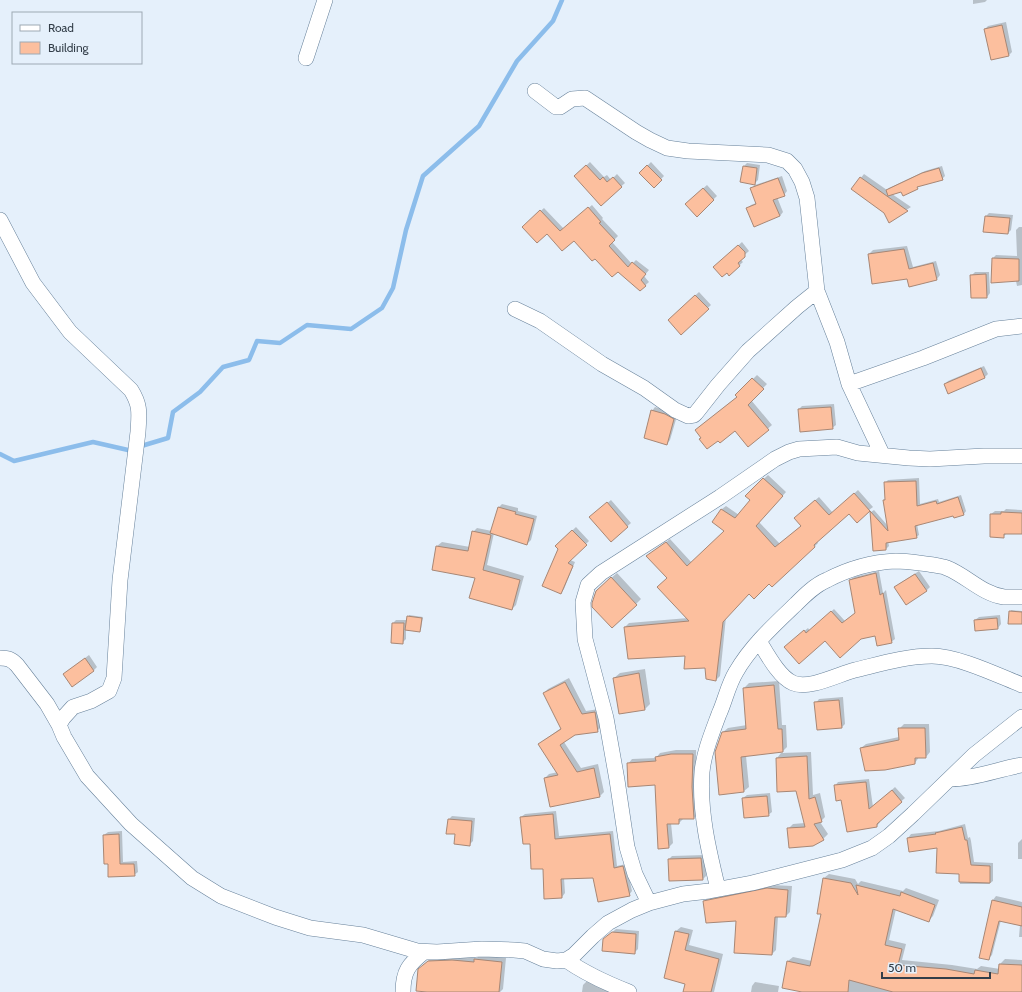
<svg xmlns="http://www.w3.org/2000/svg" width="1022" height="992" viewBox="0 0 1022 992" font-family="Cabin,sans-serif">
<rect width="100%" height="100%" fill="#e5f0fb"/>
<!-- shadow -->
<path fill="#0003" d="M973 0H987L985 2 973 4Z
M1006 22 1012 52 1009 55 992 59 985 29 988 26Z
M590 162 604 177 607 175 611 180 617 174 625 183 601 204 575 176Z
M651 162 664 176 654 186 640 173Z
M747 163 760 165 758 180 754 184 744 166Z
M942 166 945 176 942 179 920 186 904 194 902 191 892 194 911 207 889 221 885 213 852 189 864 174 887 190 889 188 925 171Z
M782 176 787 191 784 195 777 197 783 212 780 216 748 208 751 205 756 203 751 189 755 185Z
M707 185 717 196 697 215 686 204Z
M592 205 603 218 602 219 618 236 612 242 632 264 636 260 649 270 644 276 649 282 640 290 618 270 595 257 574 240 523 227 544 208 564 229Z
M989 213 1013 215 1011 230 1008 233 986 216Z
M1019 227H1022V285L1017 286 1016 281 993 258 996 255 1017 256 1016 230Z
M742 242 749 251 740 259 743 262 729 275 718 264Z
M907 246 913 267 936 261 940 275 937 279 910 286 907 278 869 254 873 250Z
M975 272H989L990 293 987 297 971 276Z
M699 292 711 305 681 333 669 320Z
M984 366 988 374 984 378 945 384 948 381Z
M757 375 767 384 751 400 772 425 748 446 735 429 718 440 702 437 696 430 738 396 737 395Z
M834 404 836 425 832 428 799 409 802 406Z
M655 407 668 411 677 416 670 440 667 444 652 411Z
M768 475 786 492 759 522 780 544 802 525 799 514 819 497 833 513 858 490 873 507 869 510 849 513 817 541 818 543 815 546 772 586 769 583 749 592 726 617 720 676 716 680 706 667 686 655 625 627 629 623 688 618 668 578 647 556 670 539 692 563 726 530 714 522 722 509 726 506 739 515 751 500 746 496Z
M919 478 920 504 938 499 939 502 961 495 966 511 964 514 954 515 917 524 919 535 916 537 888 541 889 546 886 549 874 550 871 512 874 510 888 526 884 500 886 498 885 483 888 480Z
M611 500 631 523 611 541 594 514Z
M502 504 518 508V511L537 516 531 540 527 544 494 533 487 565 524 576 516 605 512 609 476 577 433 569 437 546 442 542 470 547 473 532 477 528 492 531 499 507Z
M1006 509 1022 510V533H1007L1003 537 991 536V514L995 511H1004Z
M576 527 589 541 570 560 575 562 564 589 561 593 559 549 556 546Z
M879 571 883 593 886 590 895 639 891 642 876 635 789 644 808 628 810 631 834 609 845 621 856 612 850 580 854 577Z
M919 571 930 587 926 591 899 584Z
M617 573 641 599 636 604 602 586Z
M1011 610 1022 611V623L1010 612Z
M409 615 423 617 421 629 419 631 406 629V639L402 643 392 642 393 623 396 620H408Z
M1000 615 1001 624 998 628 975 620 979 617Z
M89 655 97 667 94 670 64 674Z
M645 669 650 704 645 709 620 713 614 678 620 673Z
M569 678 586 711 599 709 602 726 597 731 575 734 564 742 581 768 598 764 604 792 600 796 545 778 549 774 558 772 539 744 561 728 544 693 548 689Z
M779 681 782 725H786L787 747 783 751 746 756 749 787 744 791 720 793 723 732 728 728 747 725 744 688 749 683Z
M843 697 845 724 842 727 816 703 819 699Z
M904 724H929L930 752 926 757H919L915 763 861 748 866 744 899 737V729Z
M676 750H696V782L698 814 694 818H684L679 823H671L673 843 669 847 656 784 628 764 632 759 656 758 660 753Z
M811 752 813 795 820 793 825 817 820 822 828 834 823 839 812 845 789 828 793 824 805 823 797 790 778 791 777 758 781 753Z
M869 779 873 807 895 787 905 798 880 820V822L877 826 842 799 835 786 838 782Z
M770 793 772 812 768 815 743 798 747 795Z
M556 811 559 836 613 831 617 866 626 864 632 891 629 895 594 877 564 878 565 893 562 897 544 868 531 843 521 817 525 814Z
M452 816 475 818 473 841 469 845 456 833 449 819Z
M965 824 968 838 970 837 971 841 974 862 993 863V881L989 884H960V873L938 847 910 851 908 838 911 834 939 831Z
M122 831 123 862 137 861 138 872 134 875 109 863 104 835 108 832Z
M1022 839V859H1018V843Z
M705 855 706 876 703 879 670 880 669 859 672 856Z
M829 874 855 879 858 884 861 881 903 891 906 888 939 900 933 916 928 921 896 909 889 940 906 944 902 960 952 965 977 969 981 966 1000 969V964L1005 959 1022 960V992H807L788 961 793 957 812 961 822 913 824 878Z
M772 885 792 886 790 912 786 916H778L776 950 772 954 737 920 704 901 709 897Z
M996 896 1022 902V937H1019L1020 925 1001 920 992 955 988 959 980 957 993 900Z
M681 927 693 930 689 945 723 954 714 992H684L686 983 665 978 676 931Z
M616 929 639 931 638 949 634 953 608 936Z
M480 955 506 958 503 989 500 992H437L419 970 433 956H457L477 958Z
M587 981 613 992H582L583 985Z
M755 982 779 986 778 992H751L752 986Z"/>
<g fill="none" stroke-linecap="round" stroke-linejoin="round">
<!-- stream -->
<path stroke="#8cbdeb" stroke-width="4.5" d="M0 454 14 461 93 442 128 450 168 438 173 412 200 392 223 367 249 360 257 341 280 343 307 325 351 329 382 308 393 288 406 230 423 176 479 126 517 61 553 21 562 0"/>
</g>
<!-- building -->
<path fill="#fcbf9e" stroke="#a88775" d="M1002 25 1009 56 991 60 984 29Z
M586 165 600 180 603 177 607 182 613 177 622 187 601 206 574 176Z
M647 165 662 180 654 188 639 173Z
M743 166 757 168 755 185 740 182Z
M939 168 943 180 917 187 918 189 903 196 901 192 888 196 886 190 922 173Z
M860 177 908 211 889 223 884 213 851 189Z
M778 178 785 196 773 200 780 216 754 227 746 208 756 204 750 188Z
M703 188 714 200 697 217 685 204Z
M588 207 601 222 599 223 615 240 609 246 628 267 632 262 646 274 641 280 646 286 640 291 618 272 612 277 595 259 592 261 574 241 562 251 547 234 537 243 522 227 540 210 560 231Z
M985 216 1010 218 1008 234 983 232Z
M738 245 745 252V257L738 263 740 266 729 276 727 273 722 277 713 267Z
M904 249 909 269 933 263 937 280 909 287 907 279 872 284 868 254Z
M992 258 1019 259V281L991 283Z
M986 274 987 298H971L970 275Z
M695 295 709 309 681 335 668 320Z
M981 368 985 378 948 394 944 384Z
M752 378 764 389 748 405 769 430 748 447 735 431 720 443 718 441 707 449 699 439 701 438 695 430 737 397 735 395Z
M831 407 833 429 800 432 798 409Z
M651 410 665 414 674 419 667 445 644 438Z
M763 478 783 496 756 526 775 547 801 526 794 518 815 500 829 515 854 493 870 511 857 523 849 514 814 545 815 547 772 587 769 584 754 599 749 594 723 622 716 681 706 679 705 668 684 669 685 656 628 659 624 627 689 621 657 587 667 578 646 556 666 542 687 566 724 531 712 522 721 509 735 518 750 500 745 496Z
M916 481 917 506 936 501 937 504 958 497 964 515 954 518 953 516 915 526 917 538 886 543V550L873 551 870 511 888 531 883 500H885L884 482Z
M607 502 628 527 611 542 589 517Z
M498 507 516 512 515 514 534 519 527 545 490 533Z
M1001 512 1022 513V534H1004V538L990 537V514H1001Z
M572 530 587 545 568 563 573 566 561 594 542 586 558 549 555 546Z
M472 531 491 535 483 570 520 580 512 610 469 598 475 578 432 570 436 546 468 551Z
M876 573 880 595 883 593 892 643 877 646 875 636 861 639 840 658 825 641 799 664 784 647 804 630 806 633 831 611 842 623 855 613 849 580Z
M915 574 927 591 906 605 894 587Z
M611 577 637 605 612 628 592 607V603L596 591Z
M1009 611 1022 612V624H1008Z
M407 616 422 618 420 632 405 630Z
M997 618 998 629 975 631 974 620Z
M392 623H404L403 644 391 643Z
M85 658 94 671 72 687 63 674Z
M639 673 645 710 619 714 613 678Z
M565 682 582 714 595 712 598 732 575 735 560 745 577 772 594 768 600 797 550 807 544 778 558 775 538 744 561 729 543 693Z
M774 685 778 729H782L783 752 741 757 744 792 719 795 715 752 722 732 746 729 743 688Z
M839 700 842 728 817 730 814 702Z
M898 728H925L926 758H915V764L885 770 865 771 860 748 899 740Z
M671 754H693L692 787 694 819H679V824H667L669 848 658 849 655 785 628 787 627 763 656 761 655 757Z
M807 756 809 799 815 797 822 822 814 824 824 840 813 846 789 848 787 828 805 827 796 791 777 792 776 758Z
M866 782 869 809 892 790 902 802 877 824V827L847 832 841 800 836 801 834 785Z
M767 796 769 816 744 818 742 798Z
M553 814 555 839 610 834 614 868 623 866 630 896 598 902 593 878 561 879 562 898 544 899 543 869H531L530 844H523L520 817Z
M448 819 472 821 470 846 454 844 455 834H446Z
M962 827 965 840H967L971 865 990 866V883L959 882V874L936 873 937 848 909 852 907 838 936 834 935 833Z
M119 834 120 864H134L135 876 108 877V864H104L103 835Z
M701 858 703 880 669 881 668 859Z
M823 878 851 883 858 895 856 885 900 896 901 892 935 905 929 922 893 909 885 945 902 949 898 965 946 969 974 974 975 970 998 974 999 964 1022 965V992H893L849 980 848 992H802L782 988 787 961 810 966 821 914H817Z
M767 888 788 890 786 917H775L772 955 734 953 736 921 706 923 703 901Z
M992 900 1022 907V926L999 921 989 960 979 958Z
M675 931 689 934 685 950 719 959 711 992H683L685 984 664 978Z
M612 932 636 934 635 954 602 951 603 939Z
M474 959 502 962 499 992H427L416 991 418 969 428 961 452 960 474 962Z"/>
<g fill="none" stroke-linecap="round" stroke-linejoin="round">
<defs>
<path id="minor" d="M306 58 325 0
M535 91 556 107H560L572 99 585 98 636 132 650 140 667 148 688 151 768 155 787 161 795 169 802 182 807 198 817 291 837 342 849 384 882 454
M0 220 33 283 70 332 131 390C141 406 139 414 138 432L120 580 114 678 109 691 91 701 73 707 63 718 59 725 64 737 87 776 131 824 192 878 221 896 275 917 310 928 363 935 417 951 437 952 482 949 514 950 525 951 543 959 557 961 566 960 574 955 593 936 608 923 632 910 649 903 683 894 709 891 752 883 842 860 872 848 889 836 913 814 974 755 1022 717
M515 309 540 321 602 364 644 388 675 410 688 416 694 415 696 413 718 385 748 351 797 307 817 291
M849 384 923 358 996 329 1022 326
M759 641C767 654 779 677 793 683 809 690 839 674 855 670 880 664 906 656 932 656 958 656 997 675 1022 685
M0 658C8 658 11 659 17 665L47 704 59 725
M951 779C975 779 998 769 1022 765
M718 889C709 852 699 811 702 772 704 752 712 733 719 714 725 701 728 685 736 672 751 646 774 625 796 604 805 595 815 585 827 580 848 569 873 562 896 561 904 561 941 565 947 568 967 576 982 594 1004 597 1010 597 1016 597 1022 597
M649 903 635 874 627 847 617 780 606 718 585 639 583 602 588 585 601 573 626 557 720 497 775 459 789 452 799 449 837 447 858 453 909 458 930 459 984 456H1022
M566 960C586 974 606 983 629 992
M403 992C403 971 409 964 424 952"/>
</defs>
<!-- minor casing -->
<use href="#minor" stroke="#67819a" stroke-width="16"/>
<!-- minor -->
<use href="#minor" stroke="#fff" stroke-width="15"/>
</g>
<!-- legend -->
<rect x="12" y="12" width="130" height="52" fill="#e5f0fb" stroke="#9ea9b4"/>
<rect x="20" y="25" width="20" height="6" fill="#ffffff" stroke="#9ea9b4"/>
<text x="48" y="32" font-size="12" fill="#333e49">Road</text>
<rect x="20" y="42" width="20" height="12" fill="#fcbf9e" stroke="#9ea9b4"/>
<text x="48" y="52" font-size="12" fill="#333e49">Building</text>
<!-- scale -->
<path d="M882 972v6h108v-6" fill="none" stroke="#333e49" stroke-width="2"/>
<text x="888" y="972" font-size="12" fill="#333e49" stroke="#e5f0fb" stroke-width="3" paint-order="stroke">50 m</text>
</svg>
